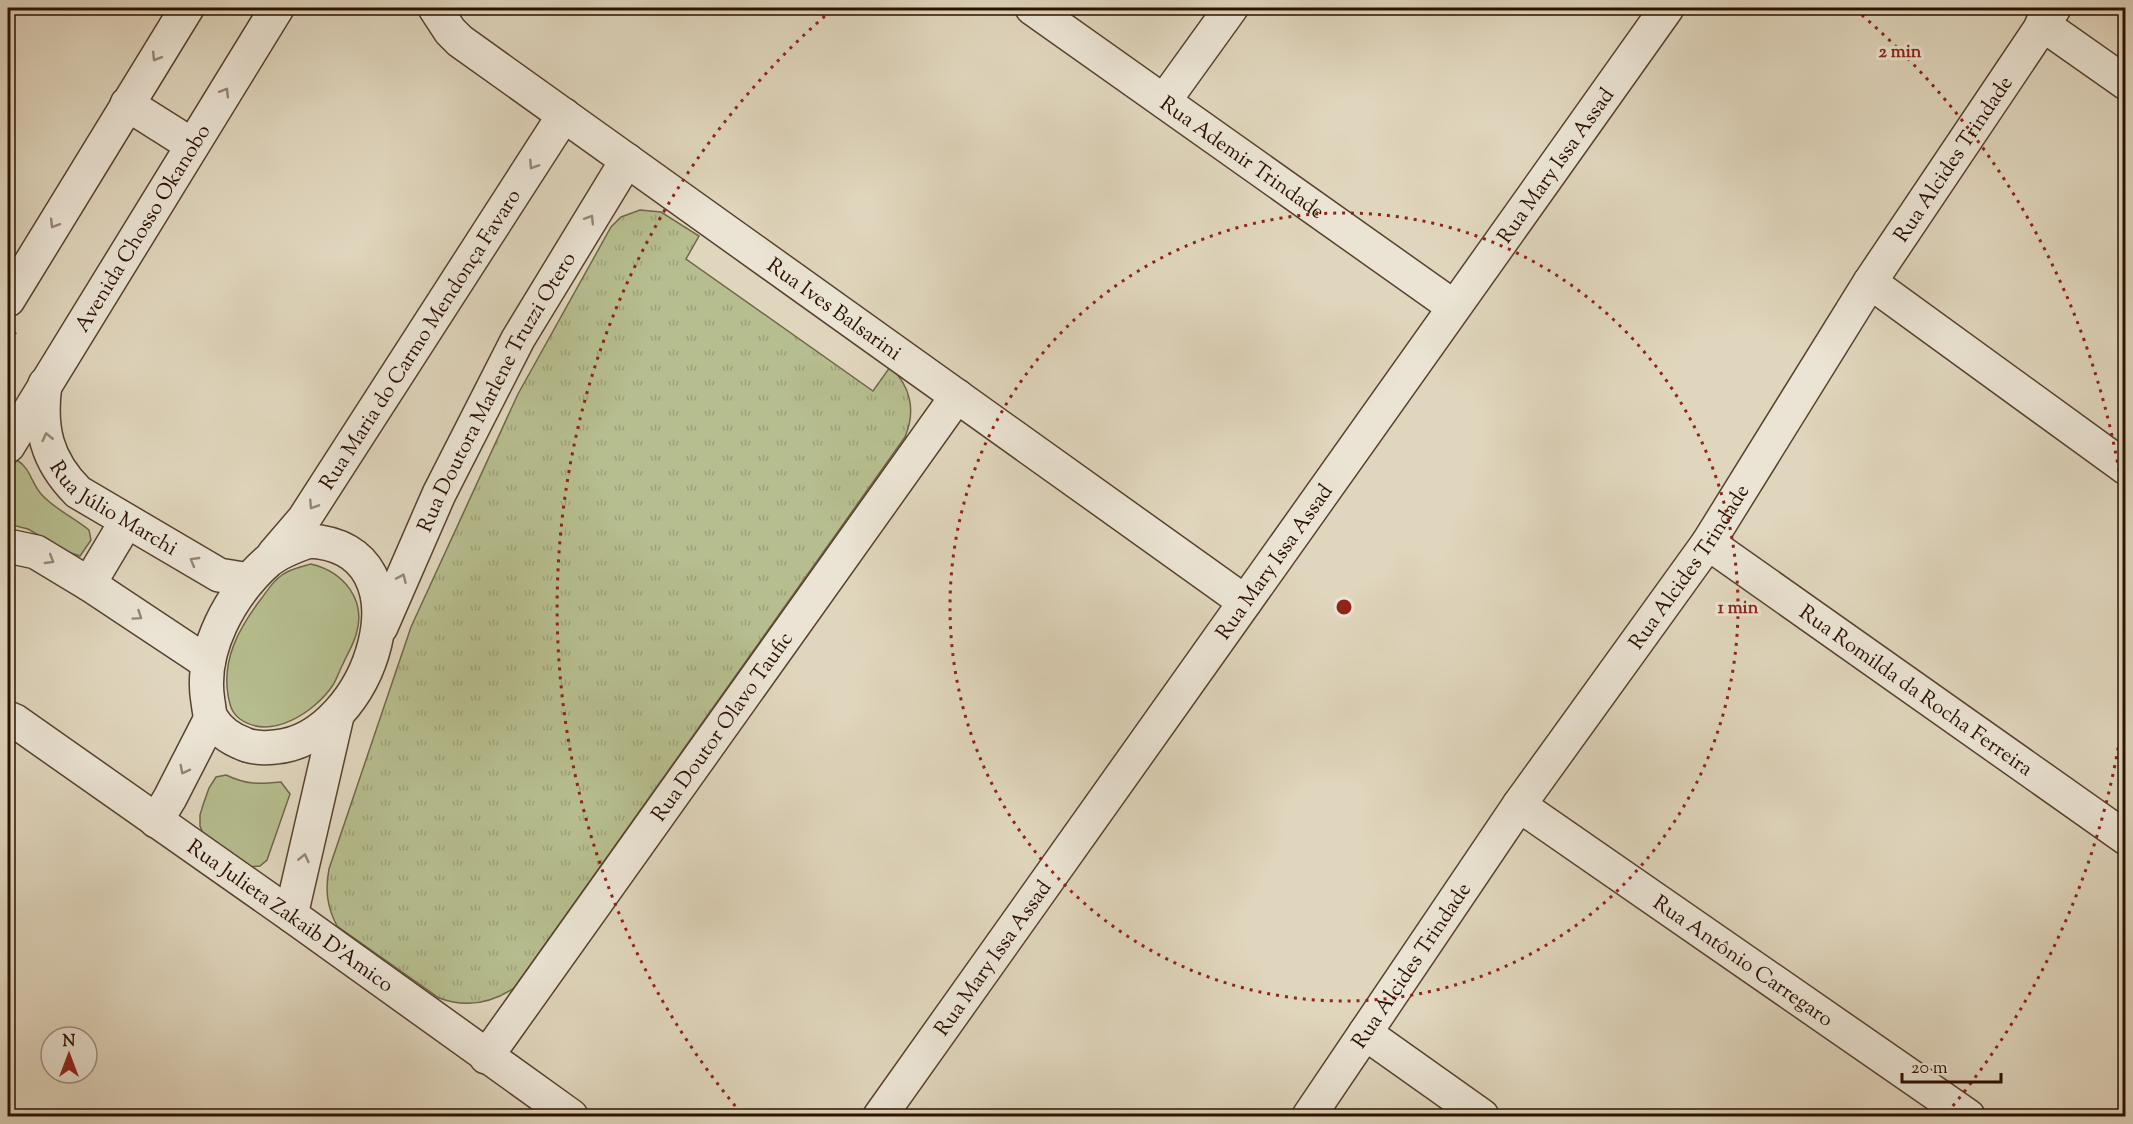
<svg xmlns="http://www.w3.org/2000/svg" width="2133" height="1124" viewBox="0 0 2133 1124" font-family="'Sorts Mill Goudy',serif">
<defs>
<pattern id="park-tufts" width="24" height="20" patternUnits="userSpaceOnUse" patternTransform="scale(1.5)"><rect width="24" height="20" fill="#b6bd8e"/><path d="M3 7l-1-3M5 7V3M7 7l1-3M15 17l-1-3M17 17v-4M19 17l1-3" fill="none" stroke="#9da179"/></pattern>
</defs>
<rect width="100%" height="100%" fill="#e0d6bd"/>
<filter id="stains"><feTurbulence type="fractalNoise" baseFrequency=".00333" numOctaves="4"/><feColorMatrix values="0 0 0 0 .2 0 0 0 0 .09 0 0 0 0 .02 0 0 0 .5 -.17"/></filter>
<radialGradient id="worn" r=".72"><stop offset=".6" stop-color="#630" stop-opacity="0"/><stop offset="1" stop-color="#630" stop-opacity=".3"/></radialGradient>
<!-- green -->
<path fill="#b6bd8e" stroke="#706747" stroke-width="1.5" d="M17 460C31 469 31 483 42 495 55 509 74 518 89 530L91 540 80 556 68 552 28 529 8 524V474Z
M311 564C344 572 367 600 356 635 353 645 347 655 343 664 339 671 337 679 333 685 315 712 271 741 240 719 231 712 230 705 228 695 222 659 239 628 261 599 267 591 273 581 282 575 290 569 301 567 311 564Z
M226 775C247 785 259 784 281 782L290 794 267 860 260 866 249 867 204 836 200 826V815L203 805 209 788 216 777Z"/>
<!-- park -->
<path fill="url(#park-tufts)" stroke="#706747" stroke-width="1.5" d="M640 210 661 212 699 236 686 259 873 391 890 367C911 386 916 411 905 437L514 988C490 1004 466 1008 439 998L337 926C327 907 325 890 329 869L411 627 518 394 611 227 621 217Z"/>
<g fill="none" stroke-linecap="round" stroke-linejoin="round">
<defs>
<g id="minor">
<path id="s1" d="M435 8 450 31 460 41 1245 602"/>
<path id="s2" d="M1032 8 1454 307"/>
<path d="M2042 24 2126 83"/>
<path d="M1164 101 1231 8"/>
<path d="M1870 282 2126 468"/>
<path id="s3" d="M45 384C39 428 46 460 78 492L219 575 249 580"/>
<path d="M309 541C434 547 371 740 275 747 266 748 253 748 244 744 231 739 219 731 212 719 209 715 209 707 208 702 199 650 231 594 268 561 280 551 295 546 309 541Z"/>
<path id="s4" d="M1708 543 2126 838"/>
<path d="M8 546 36 552 89 584 208 663"/>
<path id="s5" d="M274 554 304 519 564 115"/>
<path d="M89 584 126 522"/>
<path id="s6" d="M381 627 439 494 518 339 627 160"/>
<path id="s7" d="M8 718 15 721 291 915 571 1116"/>
<path id="s8" d="M1519 805 1968 1116"/>
<path d="M156 821 170 798 211 718"/>
<path d="M291 915 337 716"/>
<path d="M1365 1033 1482 1116"/>
<path id="s9" d="M486 1057 957 396"/>
<path id="s10" d="M880 1116 1667 8"/>
<path id="s11" d="M1309 1116 1519 805 1708 543 1870 282 2054 8"/>
</g>
<g id="tertiary">
<path d="M127 104 192 145"/>
<path d="M8 300 187 8"/>
<path id="s12" d="M8 446 277 8"/>
</g>
</defs>
<!-- minor casing -->
<use href="#minor" stroke="#58422f" stroke-width="36"/>
<!-- tertiary casing -->
<use href="#tertiary" stroke="#58422f" stroke-width="36"/>
<!-- path -->
<path stroke="#2b1100" stroke-width="4" stroke-dasharray="1.5 3" stroke-linecap="butt" d="M8 345 15 332"/>
<!-- minor -->
<use href="#minor" stroke="#ebe4d4" stroke-width="33"/>
<!-- tertiary -->
<use href="#tertiary" stroke="#ebe4d4" stroke-width="33"/>
</g>
<!-- one-way arrows -->
<defs><path id="oneway-chevron" d="M-2-3.5L2.5 0L-2 3.5" fill="none" stroke-width="1.6" stroke-linecap="round" stroke-linejoin="round" transform="scale(1.5)"/></defs>
<g stroke="#958575">
<use href="#oneway-chevron" transform="translate(156 57) rotate(122)"/>
<use href="#oneway-chevron" transform="translate(225 92) rotate(-58)"/>
<use href="#oneway-chevron" transform="translate(533 165) rotate(123)"/>
<use href="#oneway-chevron" transform="translate(590 219) rotate(-58)"/>
<use href="#oneway-chevron" transform="translate(54 224) rotate(121)"/>
<use href="#oneway-chevron" transform="translate(47 437) rotate(-103)"/>
<use href="#oneway-chevron" transform="translate(313 505) rotate(123)"/>
<use href="#oneway-chevron" transform="translate(50 560) rotate(31)"/>
<use href="#oneway-chevron" transform="translate(194 561) rotate(-150)"/>
<use href="#oneway-chevron" transform="translate(402 578) rotate(-66)"/>
<use href="#oneway-chevron" transform="translate(138 616) rotate(34)"/>
<use href="#oneway-chevron" transform="translate(184 770) rotate(117)"/>
<use href="#oneway-chevron" transform="translate(304 858) rotate(-77)"/>
</g>
<!-- distance rings -->
<g fill="none" stroke="#8f2418" stroke-width="3" stroke-dasharray="3 6">
<circle cx="1344" cy="607" r="394"/>
<path d="M2125 703A787 787 0 0 1 1947 1113M741 1113A787 787 0 0 1 833 9M1855 9A787 787 0 0 1 2125 511"/>
</g>
<g text-anchor="middle" stroke-width="6" stroke-linejoin="round" paint-order="stroke">
<!-- street labels -->
<g font-size="21" fill="#2b1100" stroke="#ebe4d4">
<text dy="7" stroke="none"><textPath href="#s2" startOffset="258">Rua Ademir Trindade</textPath></text>
<text dy="7" stroke="none"><textPath href="#s11" startOffset="1154">Rua Alcides Trindade</textPath></text>
<text dy="7" stroke="none"><textPath href="#s10" startOffset="1166">Rua Mary Issa Assad</textPath></text>
<text dy="7" stroke="none"><textPath href="#s12" startOffset="256">Avenida Chosso Okanobo</textPath></text>
<text dy="7" stroke="none"><textPath href="#s1" startOffset="502">Rua Ives Balsarini</textPath></text>
<text dy="7" stroke="none"><textPath href="#s5" startOffset="260">Rua Maria do Carmo Mendonça Favaro</textPath></text>
<text dy="7" stroke="none"><textPath href="#s6" startOffset="262">Rua Doutora Marlene Truzzi Otero</textPath></text>
<text dy="7" stroke="none"><textPath href="#s3" startOffset="156">Rua Júlio Marchi</textPath></text>
<text dy="7" stroke="none"><textPath href="#s10" startOffset="680">Rua Mary Issa Assad</textPath></text>
<text dy="7" stroke="none"><textPath href="#s11" startOffset="668">Rua Alcides Trindade</textPath></text>
<text dy="7" stroke="none"><textPath href="#s4" startOffset="255">Rua Romilda da Rocha Ferreira</textPath></text>
<text dy="7" stroke="none"><textPath href="#s9" startOffset="406">Rua Doutor Olavo Taufic</textPath></text>
<text dy="7" stroke="none"><textPath href="#s7" startOffset="345">Rua Julieta Zakaib D'Amico</textPath></text>
<text dy="7" stroke="none"><textPath href="#s10" startOffset="194">Rua Mary Issa Assad</textPath></text>
<text dy="7" stroke="none"><textPath href="#s8" startOffset="273">Rua Antônio Carregaro</textPath></text>
<text dy="7" stroke="none"><textPath href="#s11" startOffset="182">Rua Alcides Trindade</textPath></text>
</g>
</g>
<circle cx="1344" cy="607" r="9" fill="#8f2418" stroke="#ebe4d4" stroke-width="3"/>
<g font-size="18" text-anchor="middle" font-weight="bold" fill="#8f2418" stroke="#ebe4d4" stroke-width="6" stroke-linejoin="round" paint-order="stroke">
<text x="1900" y="57">2 min</text>
<text x="1738" y="613">1 min</text>
</g>
<!-- margin -->
<rect width="2133" height="1124" fill="none" stroke="#e0d6bd" stroke-width="30"/>
<rect x="9" y="9" width="2115" height="1106" fill="none" stroke="#2b1100" stroke-width="3"/>
<rect x="15" y="15" width="2103" height="1094" fill="none" stroke="#2b1100" stroke-width="1.5"/>
<!-- north arrow -->
<g transform="translate(69 1055)"><circle r="28" fill="#ebe4d4" stroke="#9e907f" stroke-width="1.5"/>
<path d="M0-4.5L10 22L0 15L-10 22Z" fill="#8f2418"/>
<text y="-9" font-size="16" font-weight="bold" text-anchor="middle" fill="#2b1100">N</text>
</g>
<!-- scale -->
<path d="M1902 1073v9h99v-9" fill="none" stroke="#2b1100" stroke-width="3"/>
<text x="1911" y="1073" font-size="18" fill="#2b1100" stroke="#ebe4d4" stroke-width="4.5" paint-order="stroke">20 m</text>
<rect width="100%" height="100%" filter="url(#stains)"/>
<rect width="100%" height="100%" fill="url(#worn)"/>
</svg>
